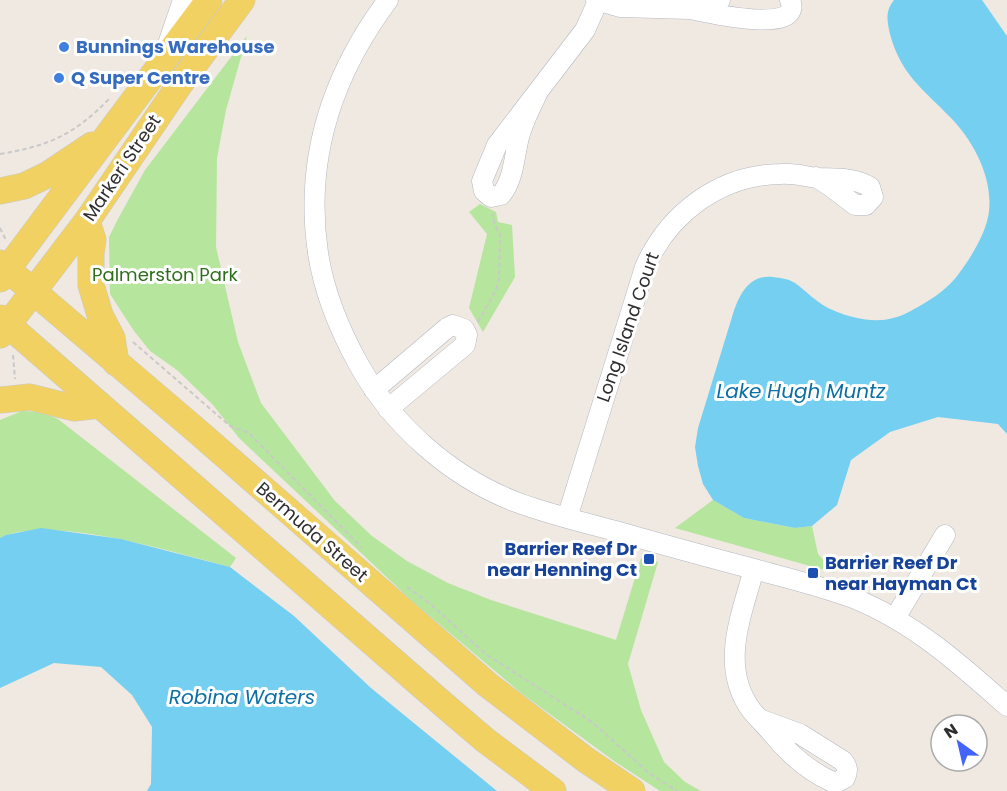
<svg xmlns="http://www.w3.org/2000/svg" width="1007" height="791" viewBox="0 0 1007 791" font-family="Poppins,sans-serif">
<rect width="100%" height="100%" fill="#efe9e1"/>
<!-- green -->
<path fill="#b6e59e" d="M247 36 226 110 217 158 216 247 238 342 261 403 335 501 372 536 407 561 448 583 491 600 616 640 641 558 658 562 628 664 641 710 664 762 685 782 701 791H660L614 761 521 693 412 601 239 438 213 405 177 370 150 351 134 331 110 294 109 237 118 219 145 170Z
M480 204 496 212 498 222 512 225 515 277 483 332 469 308 487 234 469 212Z
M22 411 42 412 58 419 236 558 230 567C176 553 49 513 0 538V420Z
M713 500 744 518 795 528 812 526 818 554 835 573 675 528Z"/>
<!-- water -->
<path fill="#75cff0" d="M894 0H982L1007 36V434L998 424 938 417 890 432 851 460 837 505 812 526 795 528 744 518 713 500 703 484 698 466 695 447 698 428 732 317C738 297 748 274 773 277 781 278 789 279 795 283 806 291 815 301 828 308 844 316 870 323 889 319 900 317 909 312 918 307 934 298 950 287 960 272 972 256 987 231 989 211 993 177 973 140 950 117 923 89 901 75 890 34 887 21 885 11 894 0Z
M41 528 121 539 230 567 294 616 371 688 497 791H147L151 784 152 727 132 695 101 667 54 663 0 688V538L6 535Z"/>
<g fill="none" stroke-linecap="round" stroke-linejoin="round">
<defs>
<path id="minor" d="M388 0C332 75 304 158 318 253 324 292 340 331 359 365 393 426 451 477 516 502 548 514 582 522 615 531 661 544 707 557 754 569 787 578 821 586 853 598 913 622 960 664 1007 706
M596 0 620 7 690 9
M720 0 690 9C704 12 805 36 790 0
M167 47 183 0
M537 94C530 108 523 122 519 137 514 157 514 179 501 195L491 197 484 191 482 181 497 145 585 30 598 1
M374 390 447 328 453 325 464 329 467 335 465 345 388 409
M567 518 645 267C669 213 720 175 780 174 793 173 804 176 817 178 834 179 854 177 870 187L873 197 866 205H855L830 186 816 177
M754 569C741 617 719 667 752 711 758 718 765 725 771 732 788 753 809 772 835 783L845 778C848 771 848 767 843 761L800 734 759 719
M895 618 945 535"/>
<path id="major" d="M0 191 24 186 47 175 92 145
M87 221 93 240 91 253V285L100 315 112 338 116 363
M0 263 197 431 488 685 586 760 632 791
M0 279 209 0
M0 318 444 705 485 740 553 791
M0 335 87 221 180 84 242 0
M0 400 30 397 74 408 100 405"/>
</defs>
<!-- minor casing -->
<use href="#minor" stroke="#b4b7c1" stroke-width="21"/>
<!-- major casing -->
<use href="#major" stroke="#c9c9c9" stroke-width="27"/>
<!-- path -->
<path stroke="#c9c9c9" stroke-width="2" stroke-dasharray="4.5 3" stroke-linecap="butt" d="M0 154C48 146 74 135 109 99
M0 228 6 240
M478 322 496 290 499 280 500 234 495 226 493 214
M133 342 230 426 249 433 362 548
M13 355 15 379
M407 587 428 602 487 655 592 722 649 773 677 791"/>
<!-- minor -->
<use href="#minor" stroke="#fff" stroke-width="20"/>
<!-- major -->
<use href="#major" stroke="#f2d163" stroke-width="26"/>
</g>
<!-- markers -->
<g fill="#3f7fe0" stroke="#fff" stroke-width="2">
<circle cx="64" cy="47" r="6"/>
<circle cx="59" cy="78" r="6"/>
</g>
<g fill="#1a4fb4" stroke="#fff" stroke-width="2">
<rect x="643" y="553" width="12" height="12" rx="3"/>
<rect x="807" y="567" width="12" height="12" rx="3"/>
</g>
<g text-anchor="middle" stroke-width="6" stroke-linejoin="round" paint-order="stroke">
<!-- shop labels -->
<g font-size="18" font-weight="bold" fill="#366cbe" stroke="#fff" text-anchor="start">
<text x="76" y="53">Bunnings Warehouse</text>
<text x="71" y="84">Q Super Centre</text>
</g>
<!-- street labels -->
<g font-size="18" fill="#2e2e2e" stroke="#fff">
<text transform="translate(122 168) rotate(-56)" y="6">Markeri Street</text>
<text transform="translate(628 327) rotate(-71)" y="6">Long Island Court</text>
<text transform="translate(312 532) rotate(41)" y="6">Bermuda Street</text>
</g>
<!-- park labels -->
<g font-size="18" fill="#2c6e1b" stroke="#fff">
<text x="165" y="281">Palmerston Park</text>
</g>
<!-- transit labels -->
<g font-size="18" font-weight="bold" fill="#164399" stroke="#fff" text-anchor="end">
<text x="637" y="555">Barrier Reef Dr<tspan x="637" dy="21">near Henning Ct</tspan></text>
<text x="825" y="569" text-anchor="start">Barrier Reef Dr<tspan x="825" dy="21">near Hayman Ct</tspan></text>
</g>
<!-- water labels -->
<g font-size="20" font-style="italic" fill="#0d6fa3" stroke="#fff">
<text x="801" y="398">Lake Hugh Muntz</text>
<text x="242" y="704">Robina Waters</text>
</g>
</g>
<!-- north arrow -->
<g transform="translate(959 743) rotate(326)"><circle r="28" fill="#ffffff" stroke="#ababab" stroke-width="1.5"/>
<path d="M0-4.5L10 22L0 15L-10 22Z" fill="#4264fb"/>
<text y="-9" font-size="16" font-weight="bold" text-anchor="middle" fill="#2e2e2e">N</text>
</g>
</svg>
